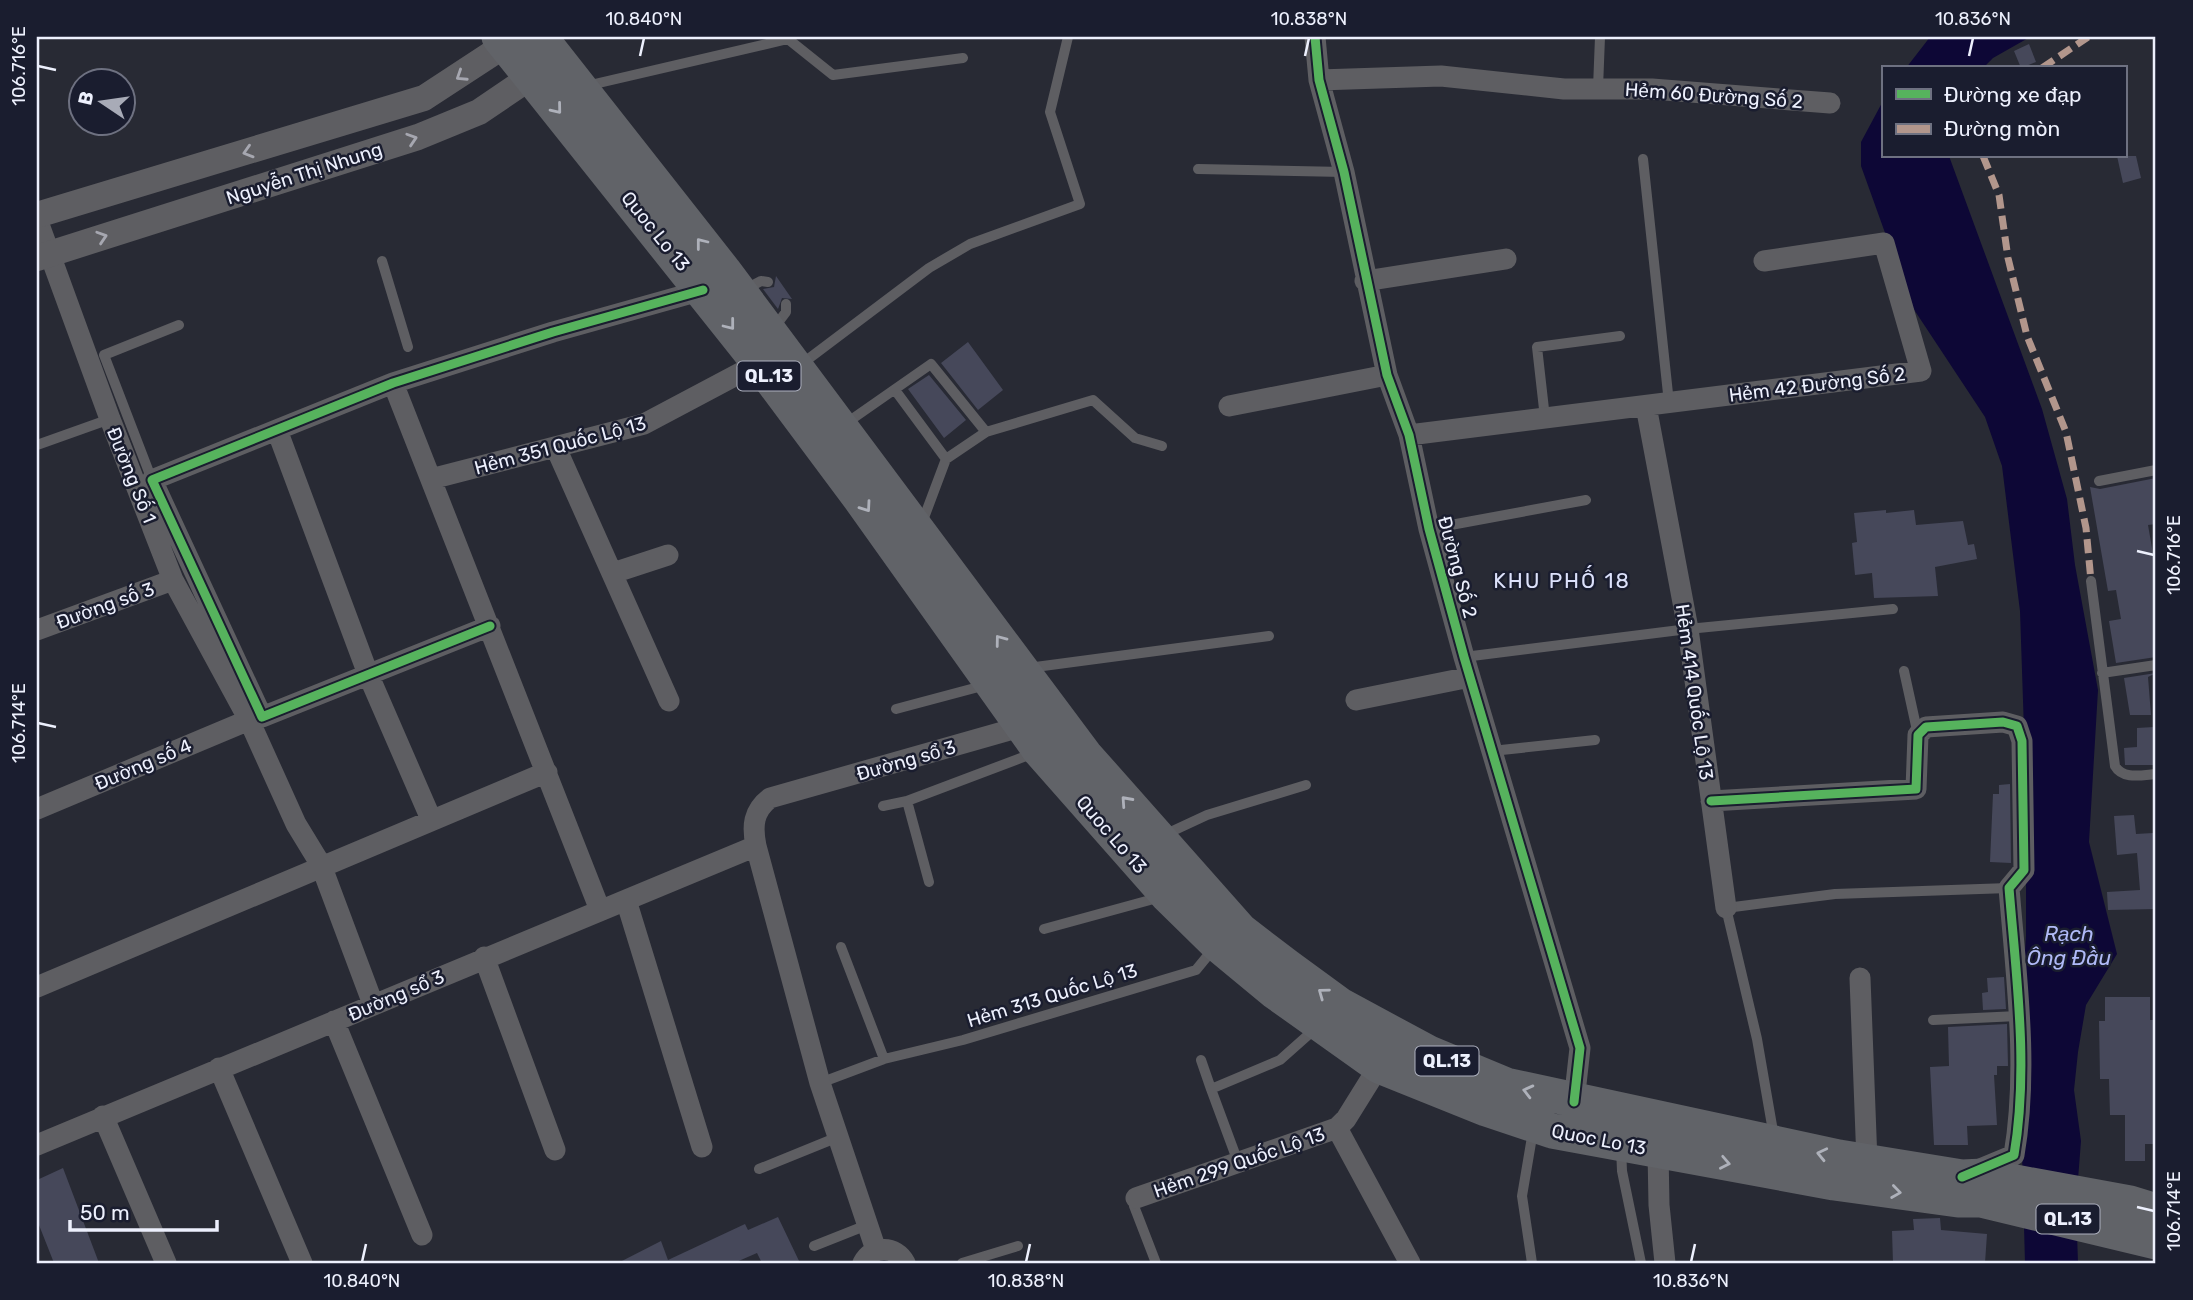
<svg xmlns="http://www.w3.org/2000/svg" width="2193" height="1300" viewBox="0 0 2193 1300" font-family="Rubik,sans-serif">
<rect width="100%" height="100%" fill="#282a34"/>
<!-- water -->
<path fill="#0d0736" d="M1930 37H2030L1993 58 1983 68H1906Z
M1883 101V156H1949L2042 409 2067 499 2075 565 2098 690 2089 842 2117 954 2086 1005 2078 1052 2074 1090 2081 1141 2076 1205 2078 1263H2025L2019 1042 2026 936V790L2020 611 2002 466 1985 417 1911 305 1861 166V142Z"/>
<!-- building -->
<path fill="#46485a" d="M2029 44 2036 62 2021 68 2014 51Z
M2117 156H2136L2141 178 2123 183Z
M776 276 792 299 782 298 778 309 763 289 774 287Z
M968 342 1003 390 978 410 941 363Z
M929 375 966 420 944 438 908 389Z
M2156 478V524L2148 525 2156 571V657L2116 663 2109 621 2121 619 2116 590 2108 591 2090 487 2100 489Z
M1886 510V513L1914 510 1916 525 1963 521 1968 545 1974 544 1977 559 1935 567 1938 596 1874 598 1872 573 1855 575 1852 543 1857 542 1854 513Z
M2156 673 2148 677 2151 715H2130L2124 678Z
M2154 727 2155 765H2125L2124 748 2137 747V728Z
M2010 784 2011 863 1990 862 1993 794H1999V785Z
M2134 815 2136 834 2153 833 2156 909 2108 910 2107 892 2140 890 2137 853 2117 855 2114 816Z
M2004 977 2006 1009 1983 1010 1982 993 1988 992 1987 978Z
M2105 997H2150V1020H2156V1144H2145V1161H2125V1115H2110L2109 1079H2100L2099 1021H2105Z
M2007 1024 2008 1066H1997V1075H1994L1997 1125 1967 1126 1968 1145H1934L1930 1067 1949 1066 1948 1027Z
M63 1168 99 1263H54L37 1220V1180Z
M778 1217 800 1263H762L757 1253 734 1263H618L661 1241 668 1260 745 1224 748 1230Z
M1940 1218 1941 1230 1987 1234 1985 1263H1893L1892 1231 1914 1230 1913 1219Z"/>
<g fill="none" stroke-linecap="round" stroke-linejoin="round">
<!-- service -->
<path stroke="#5e5e62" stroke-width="10" d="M586 86 788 39 833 75 963 58
M1598 88 1600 37
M1643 159 1669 403
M1198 169 1344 172
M382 261 408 347
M744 290 761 281 768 282
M774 328 786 312V304
M799 366 929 268 970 244 1080 204 1050 112 1068 37
M895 390 946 459 922 523
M1545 418 1537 347 1620 336
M845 424 931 364 986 432 1093 400 1135 438 1162 446
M37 445 110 419
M946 459 986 432
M152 480 104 355 179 325
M2099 481 2156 470
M1429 529 1586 500
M2091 581 2115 766C2123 780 2142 775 2156 774
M1464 657 1688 629 1893 609
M1028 668 1269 636
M1904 671 1918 735
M2102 673 2156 665
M896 709 986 685
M1492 751 1595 740
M907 801 929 882
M883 806 907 801 1034 753
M1164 835 1207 815 1306 785
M1044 929 1161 897
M841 947 884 1059
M1933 1020 2018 1016
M1201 1060 1211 1089
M820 1083 884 1059 963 1040 1196 970 1214 948
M1774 1137 1757 1039 1726 908 1835 894 2009 888
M1621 1147 1622 1171 1641 1263
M1238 1162 1211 1089 1280 1060 1316 1028
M759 1169 838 1137
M1136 1198 1134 1206 1156 1263
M814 1246 867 1225
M962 1263 1018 1246
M1532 1263 1522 1196 1533 1131"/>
<!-- minor -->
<path stroke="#5e5e62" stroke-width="21" d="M1315 37 1319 80 1344 172 1387 375 1409 435 1429 529 1464 657 1580 1048 1574 1102
M1319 80 1441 76 1564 89H1652L1830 103
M37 219 110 419 173 580 249 720 296 824 321 865 373 1004
M1365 281 1506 259
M393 383 600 910
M1229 406 1387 375
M1646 406 1688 629 1726 908
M277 430 368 674 431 819
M1409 435 1921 371 1884 243 1764 261
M556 448 669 701
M431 479 644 424 759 363
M613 573 668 555
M490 626 262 717 152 480 393 383 553 332 703 290
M37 630 173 580
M1356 700 1470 677
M1711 801 1916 789 1918 735 1926 727 2003 722 2017 726 2022 741 2024 870 2009 888C2016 975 2029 1068 2014 1155L1973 1172
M37 809 249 720
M626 900 702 1147
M484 957 555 1150
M1860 978 1867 1162
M37 987 547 772
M334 1021 422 1235
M219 1068 302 1263
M103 1116 166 1263
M1337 1128 1410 1263
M37 1145 756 846
M1658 1151 1659 1205 1665 1263
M1136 1198 1337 1128 1346 1119 1379 1066
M876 1250 820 1083 756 846C752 826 753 811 770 798L1031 724
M863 1263C872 1245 896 1245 905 1263"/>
<!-- tertiary -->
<path stroke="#5e5e62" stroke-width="26" d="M37 215 424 98 517 37
M37 258 418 137 479 112 544 68"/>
<!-- trunk -->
<path stroke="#616368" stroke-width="35" d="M499 37 759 363 859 497 1040 751 1167 895 1217 944 1275 992 1379 1066 1486 1109 1552 1131 1834 1183 1958 1200H1981L2156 1242
M540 37 724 271 1085 755 1241 931 1288 967 1340 1005 1429 1053 1506 1085 1839 1157 1962 1177 1984 1176 2015 1182 2130 1203 2156 1211"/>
<!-- quiet -->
<path stroke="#b2968c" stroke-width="7" stroke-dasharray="14 7" stroke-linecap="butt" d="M2042 68 2088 37
M1983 156 1999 195 2008 258 2027 336 2066 432 2086 528 2091 581"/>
<defs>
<path id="cycleway" d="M1315 37 1319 80 1344 172 1387 375 1409 435 1429 529 1464 657 1580 1048 1574 1102
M490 626 262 717 152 480 393 383 553 332 703 290
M1711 801 1916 789 1918 735 1926 727 2003 722 2017 726 2022 741 2024 870 2009 888C2016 975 2029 1068 2014 1155L1962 1177"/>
</defs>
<!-- cycleway casing -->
<use href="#cycleway" stroke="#1a1d2f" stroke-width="13"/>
<!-- cycleway -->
<use href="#cycleway" stroke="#56b35d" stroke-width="9"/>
</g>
<!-- one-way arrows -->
<defs><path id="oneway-chevron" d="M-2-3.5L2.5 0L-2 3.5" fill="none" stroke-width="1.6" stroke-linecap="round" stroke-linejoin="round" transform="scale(1.75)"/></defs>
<g stroke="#a6a7b0">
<use href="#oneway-chevron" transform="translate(461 76) rotate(147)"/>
<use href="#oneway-chevron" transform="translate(412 139) rotate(-18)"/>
<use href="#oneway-chevron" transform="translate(248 152) rotate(163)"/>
<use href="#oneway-chevron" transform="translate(102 237) rotate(-18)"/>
</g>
<g stroke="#aeb1ba">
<use href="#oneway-chevron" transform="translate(557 109) rotate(51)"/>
<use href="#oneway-chevron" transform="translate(701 243) rotate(-128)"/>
<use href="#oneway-chevron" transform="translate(730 325) rotate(52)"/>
<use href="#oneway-chevron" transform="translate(866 507) rotate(55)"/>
<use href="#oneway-chevron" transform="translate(1000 640) rotate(-127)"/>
<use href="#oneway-chevron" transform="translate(1126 801) rotate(-132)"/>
<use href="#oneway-chevron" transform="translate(1323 993) rotate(-144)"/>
<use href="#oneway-chevron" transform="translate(1528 1091) rotate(-166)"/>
<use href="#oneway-chevron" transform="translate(1822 1154) rotate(-167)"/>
<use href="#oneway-chevron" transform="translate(1725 1163) rotate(11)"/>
<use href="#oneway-chevron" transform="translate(1896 1192) rotate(8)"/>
</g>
<!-- ticks -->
<path fill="none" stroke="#edf0fd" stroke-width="2.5" d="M640 56 644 38M1305 56 1309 38M1969 56 1973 38M38 66 56 70M2137 551 2154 555M38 723 56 727M2137 1207 2154 1211M362 1262 366 1244M1026 1262 1030 1244M1691 1262 1695 1244"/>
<g text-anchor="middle" stroke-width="5" stroke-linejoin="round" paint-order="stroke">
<!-- shield labels -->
<g fill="#1a1d2f" stroke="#aeb1bf" stroke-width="2">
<rect x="737.5" y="361.5" width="63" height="29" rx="5"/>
<rect x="1415.5" y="1046.5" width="63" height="29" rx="5"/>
<rect x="2036.5" y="1204.5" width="63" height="29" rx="5"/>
</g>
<g font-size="18" font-weight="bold" fill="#edf0fd">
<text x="769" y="382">QL.13</text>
<text x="1447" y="1067">QL.13</text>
<text x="2068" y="1225">QL.13</text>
</g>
<!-- street labels -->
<g font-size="19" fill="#edf0fd" stroke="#1a1d2f">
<text transform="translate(1714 95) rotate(4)" y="7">Hẻm 60 Đường Số 2</text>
<text transform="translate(304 173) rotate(-18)" y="7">Nguyễn Thị Nhung</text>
<text transform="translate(656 231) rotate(51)" y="7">Quoc Lo 13</text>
<text transform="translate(1817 384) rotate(-7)" y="7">Hẻm 42 Đường Số 2</text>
<text transform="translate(560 445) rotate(-15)" y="7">Hẻm 351 Quốc Lộ 13</text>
<text transform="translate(132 475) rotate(68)" y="7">Đường Số 1</text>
<text transform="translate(1458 567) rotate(75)" y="7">Đường Số 2</text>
<text transform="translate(105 605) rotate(-20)" y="7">Đường số 3</text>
<text transform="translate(1695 692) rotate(82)" y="7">Hẻm 414 Quốc Lộ 13</text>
<text transform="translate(906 760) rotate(-16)" y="7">Đường sổ 3</text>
<text transform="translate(143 764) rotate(-23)" y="7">Đường số 4</text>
<text transform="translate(1112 834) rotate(49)" y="7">Quoc Lo 13</text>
<text transform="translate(396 995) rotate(-23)" y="7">Đường sổ 3</text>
<text transform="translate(1052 995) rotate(-17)" y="7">Hẻm 313 Quốc Lộ 13</text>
<text transform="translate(1599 1139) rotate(11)" y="7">Quoc Lo 13</text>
<text transform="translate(1239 1162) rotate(-19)" y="7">Hẻm 299 Quốc Lộ 13</text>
</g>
<!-- neighbourhood labels -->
<g font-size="21" letter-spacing="2" fill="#dce1fb" stroke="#1a1d2f">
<text x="1562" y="588">KHU PHỐ 18</text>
</g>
<!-- water labels -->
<g font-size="21" font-style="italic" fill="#b0baf7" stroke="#1a1d2f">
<text x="2069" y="941">Rạch<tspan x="2069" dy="24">Ông Đầu</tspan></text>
</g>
</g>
<!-- border -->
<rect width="2193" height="1300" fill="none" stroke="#1a1d2f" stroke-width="77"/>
<!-- legend -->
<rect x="1882" y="66" width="245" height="91" fill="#1a1d2f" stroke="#6e7181" stroke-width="2"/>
<rect x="1896" y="89" width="35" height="10" fill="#56b35d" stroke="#6e7181" stroke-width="2"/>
<text x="1944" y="102" font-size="21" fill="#edf0fd">Đường xe đạp</text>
<rect x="1896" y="124" width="35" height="10" fill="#b2968c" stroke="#6e7181" stroke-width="2"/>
<text x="1944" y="136" font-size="21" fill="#edf0fd">Đường mòn</text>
<!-- north arrow -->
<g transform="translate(102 102) rotate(283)"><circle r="33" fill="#1a1d2f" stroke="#6e7181" stroke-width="2"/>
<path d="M0-5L12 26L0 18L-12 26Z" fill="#a8abb7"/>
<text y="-10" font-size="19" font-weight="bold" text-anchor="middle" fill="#edf0fd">B</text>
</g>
<!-- scale -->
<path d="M70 1220v10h147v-10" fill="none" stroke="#edf0fd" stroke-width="3.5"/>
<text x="80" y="1220" font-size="21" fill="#edf0fd" stroke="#1a1d2f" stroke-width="5" paint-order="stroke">50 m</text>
<rect x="38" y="38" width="2116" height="1224" fill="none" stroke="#edf0fd" stroke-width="2.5"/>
<g font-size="18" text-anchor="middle" fill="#edf0fd">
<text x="644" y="25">10.840°N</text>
<text x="1309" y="25">10.838°N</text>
<text x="1973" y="25">10.836°N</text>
<text transform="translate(19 66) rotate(-90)" y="6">106.716°E</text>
<text transform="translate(2174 555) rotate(-90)" y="6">106.716°E</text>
<text transform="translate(19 723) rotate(-90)" y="6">106.714°E</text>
<text transform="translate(2174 1211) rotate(-90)" y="6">106.714°E</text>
<text x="362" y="1287">10.840°N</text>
<text x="1026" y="1287">10.838°N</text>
<text x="1691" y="1287">10.836°N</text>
</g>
</svg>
